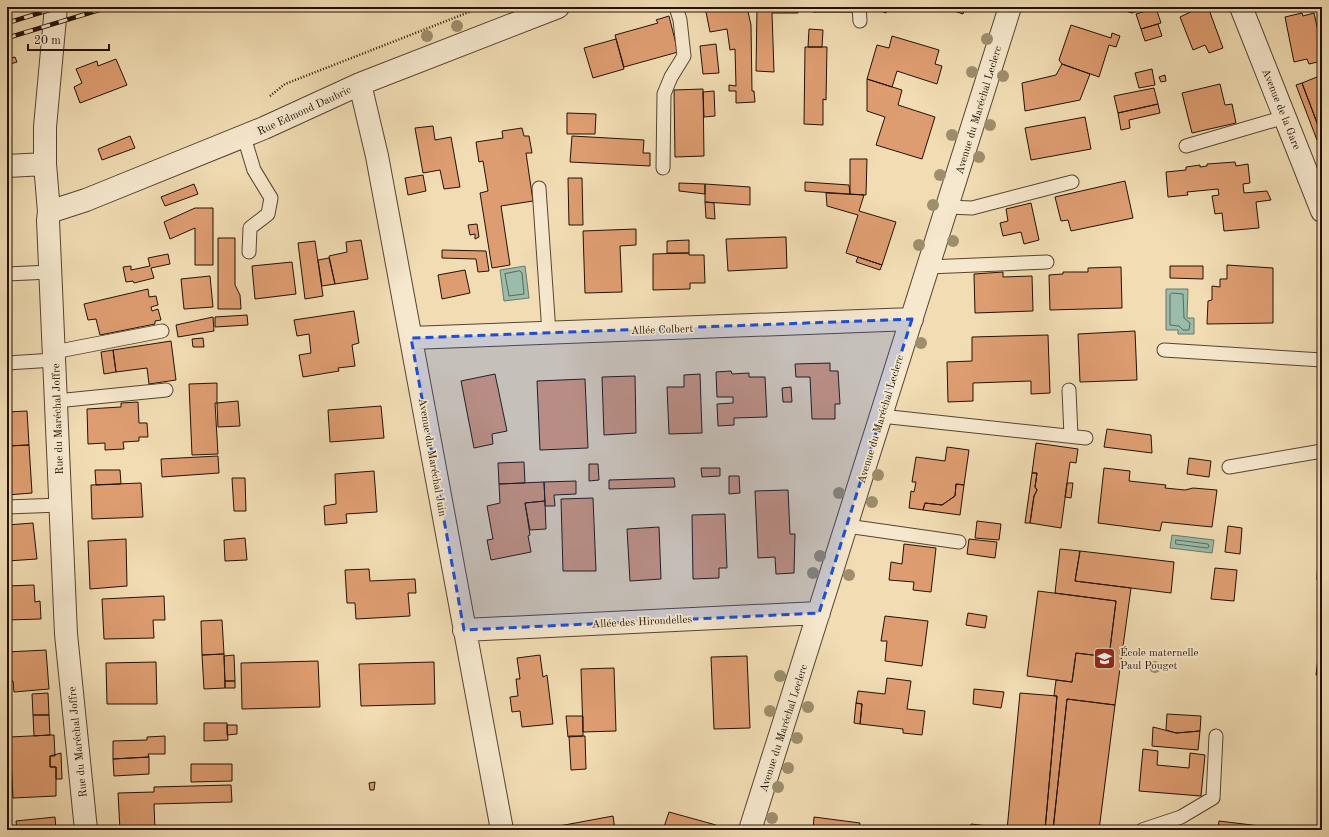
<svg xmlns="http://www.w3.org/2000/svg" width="1329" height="837" viewBox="0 0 1329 837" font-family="'Old Standard TT',serif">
<rect width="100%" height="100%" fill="#f1dcb3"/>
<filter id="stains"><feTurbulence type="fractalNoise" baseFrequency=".005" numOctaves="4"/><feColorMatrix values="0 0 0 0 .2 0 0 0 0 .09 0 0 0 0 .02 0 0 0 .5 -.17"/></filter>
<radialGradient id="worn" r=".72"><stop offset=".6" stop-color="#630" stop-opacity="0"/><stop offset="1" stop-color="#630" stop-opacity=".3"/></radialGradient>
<!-- water -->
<path fill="#9bbcab" stroke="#6b7868" d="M525 266 529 298 504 301 500 270Z
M1166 289H1188L1187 318H1194V334H1178V330H1166Z
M1172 535 1214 540 1212 553 1170 548Z"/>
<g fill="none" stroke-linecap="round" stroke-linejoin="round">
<!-- shore -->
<path stroke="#5f6757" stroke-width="1" d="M520 271 522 273 524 294 509 296 505 274Z
M1172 293 1183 294 1184 318 1190 323 1189 330H1183L1179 326 1170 325V295Z
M1176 540 1208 544 1209 547 1207 548 1176 544Z"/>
</g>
<!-- building -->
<path fill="#de9d71" stroke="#231203" d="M705 7H747L751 25 752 91H754L755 102 736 103V91H729V85L736 86 735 49 730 50 727 29 710 32Z
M757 7H798V13H772L774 72 756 71Z
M813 7H855V12H813Z
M870 7H887L886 13Z
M908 7H918L917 10Z
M942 7H965L963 14Z
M1112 7H1149L1132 13Z
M1201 7H1208L1223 48 1209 53 1205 45 1193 50 1180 17Z
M1156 8 1161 23 1141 29 1136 14Z
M1302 13 1303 16 1314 13 1322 49V61L1309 64 1307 59 1294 62 1285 17Z
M669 16 678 52 624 67 615 35 658 23 656 20Z
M1158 24 1162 36 1145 41 1141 29Z
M1071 25 1111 38 1112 33 1120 36 1116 47 1109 45 1099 77 1062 64 1059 60Z
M809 29 823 30 822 47H808Z
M892 36 939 50 935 64 942 66 937 84 897 71 892 87 867 79 877 45 889 48Z
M616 39 624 69 593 78 584 48Z
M716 44 719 73 703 74 700 46Z
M805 47H827L826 100 823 99V125L804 124Z
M15 57 17 62 7 65V59Z
M116 59 127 85 80 103 74 87 82 83 76 69 97 61 98 66Z
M1062 64 1090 74 1080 100 1025 111 1022 83 1056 75Z
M1152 69 1155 85 1139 88 1135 73Z
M1165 75 1166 81 1161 82 1159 77Z
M1322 75V136L1302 83Z
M867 79 902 90 898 105 935 117 922 159 876 145 885 117 867 111Z
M1302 83 1322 136 1317 140 1296 85Z
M1220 84 1225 105 1232 104 1236 123 1192 133 1182 93Z
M1154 88 1158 104 1118 113 1114 96Z
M703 89 704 156 675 157 674 90Z
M714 91 715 116 704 117 703 92Z
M1158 104 1160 113 1129 120 1130 128 1121 130 1118 113Z
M567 113 596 114 595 134H567Z
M1085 117 1091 149 1031 160 1025 128Z
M433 126 435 140 451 137 460 187 444 189 440 170 423 173 415 128Z
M522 128 524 136H529L532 153H526L533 201 501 206 510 265 492 268 480 193 488 191 483 161 479 162 476 142 503 138 502 131Z
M130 136 135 148 102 160 98 149Z
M572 136 644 140 643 153H650V166L570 162Z
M850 159H867L866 195 850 194Z
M1235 162 1236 166 1248 164 1250 183 1243 184 1244 193 1267 191 1271 200 1256 202 1259 228 1224 231 1222 213 1215 214 1212 196 1219 195 1218 189 1187 192 1188 195 1168 197 1166 172 1186 170V167L1200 165V167L1207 166V164Z
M423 175 426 191 408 195 405 178Z
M568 178H582L583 225H569Z
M1125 181 1133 218 1071 231 1068 220 1061 221 1055 197Z
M805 182 849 185 850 194 805 191Z
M679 183 705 184V194L679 191Z
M194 184 198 194 165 206 161 197Z
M705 184 750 187V205L705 202Z
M826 193 864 195 859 211 896 222 882 265 846 253 858 215 827 206Z
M705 202 714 203 715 219 706 218Z
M1031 203 1039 240 1024 244 1021 232 1003 236 1000 223 1008 221 1006 209Z
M7 207 10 243H7Z
M195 208H213V265H195V228L170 239 164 222Z
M477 224 479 237 475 239V234L470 235 468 225Z
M636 229V245L620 246 622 292 585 293 583 231Z
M786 237 787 268 728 271 726 239Z
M218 238H235V285L240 295 241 309H218Z
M361 240 368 279 335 284 329 256 347 252 346 242Z
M689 240V253H667V241Z
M315 241 323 296 305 299 298 243Z
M442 250 486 251 489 271 478 272 476 259 442 258Z
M689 253V255H704L705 283H690V289L653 290V254Z
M168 254 170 264 151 268 154 278 134 283 133 281 126 282 123 267 131 266V270L150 266 148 258Z
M858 257 882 265 880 270 856 262Z
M329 258 335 284 322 286 318 260Z
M292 262 296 294 255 299 252 266Z
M1227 265 1273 268V323L1207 324 1208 301 1212 300V286L1220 287V279H1227Z
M1170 266H1203V279L1170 278Z
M1121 267 1122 308 1050 310 1049 275 1063 274V272H1088V268Z
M465 270 470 293 442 299 438 275Z
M1003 272V277L1032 276 1033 311 975 313 974 274Z
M210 276 213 307 184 309 181 279Z
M148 289 149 297 156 296 158 305 151 307 152 311 158 309 161 320 155 321V324L100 335 96 319 88 320 84 304Z
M354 311 359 343 352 345 355 366 338 368 339 371 303 377 299 355 311 353 309 334 297 336 294 320Z
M247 315 248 325 215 327V317Z
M213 317 214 331 178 337 176 325Z
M1135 331 1137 380 1080 382 1078 334Z
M1048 335 1050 393 1031 394V381L973 383V401L948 402 947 362 972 361V337Z
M203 338 204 347H193L192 339Z
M171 341 176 380 149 384 147 368 116 372 113 350Z
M113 350 116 372 104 374 101 352Z
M830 363V371H838L840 404H835V419H812L810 377H796L795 364Z
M731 371 732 374 749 373V377H765L767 417 734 418V425L718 426 717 404 733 403V397H717L716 372Z
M495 374 507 431 492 434 493 444 474 448 461 381Z
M700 374 702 433 669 434 667 387H684V375Z
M635 376 636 433 604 435 602 377Z
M585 379 588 448 540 450 537 381Z
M217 383V403H215L218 454 192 455 189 384Z
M791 387 792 402H783L782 388Z
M238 401 240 426 218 427 217 403Z
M138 402 139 423H147L148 437H139V441L123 442 124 449 105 450V443L88 444 87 409 121 407V403Z
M381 406 384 438 330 442 328 410Z
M27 411 29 445 7 446V412Z
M1107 429 1151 435 1152 453 1104 447Z
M1036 443 1078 449 1076 463 1070 462 1061 528 1030 523 1034 496 1037 490 1035 487 1037 473H1032Z
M29 445 32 493 7 495V446Z
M947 447 969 450 964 485 956 484 955 496 942 505 925 503 923 510 909 508 911 491 914 492 916 482H912L916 457 945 461Z
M218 456 219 473 162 477 161 459Z
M1189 458 1211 461 1209 477 1187 474Z
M524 462 525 483 499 484 498 463Z
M589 464H598L599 480 589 481Z
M701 468H720V476L702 477Z
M1104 468 1130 471 1129 481 1166 485 1165 488 1185 490 1193 488 1217 490 1212 527 1162 522 1160 531 1098 523Z
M95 470H120L121 484 96 485Z
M374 471 377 512 346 514 347 523 325 525 324 506 336 504 335 474Z
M1032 473H1037L1035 487 1037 490 1034 496 1030 523H1025Z
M729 476H739L740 493 729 494Z
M232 478H245L246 511H234Z
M674 478 675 487 609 489V480Z
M576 481V494L554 495 555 506H545L544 482Z
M544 482 545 501 525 503 530 535 528 536 531 552 491 560 487 540 493 539 487 506 500 503 499 484Z
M141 483 143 517 92 519 91 485Z
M1067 483H1073L1071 498 1065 497Z
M956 484 964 485 960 515 923 510 925 503 942 505 955 496Z
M788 490 790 534H795L794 573 776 574 775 557 758 558 755 491Z
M593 498 596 571H563L561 499Z
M545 501 546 529 530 530 525 503Z
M725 514 727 568H719V578L693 579 692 515Z
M977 521 1001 524 999 540 975 538Z
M33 523 37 559 7 561V525Z
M1228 526 1242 528 1240 554 1225 552Z
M659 527 661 579 630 581 627 529Z
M245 538 247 560 225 561 224 540Z
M126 539 127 586 90 589 88 541Z
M969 539 997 542 995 558 967 554Z
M904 544 936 548 931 592 913 590 914 582 889 580 891 562 902 564Z
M1060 549 1080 551 1075 581 1131 588 1115 705 1067 699 1053 830H1045L1057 696H1054L1056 680 1072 682 1076 653 1109 657 1116 601 1055 593Z
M1080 551 1174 562 1171 593 1075 581Z
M1318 558H1322V580H1317Z
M1215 568 1237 570 1234 601 1211 599Z
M369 569 370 581 415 579 416 593H408L410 616 356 619 355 603H347L345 570Z
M34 585 35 602 40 601 41 619 7 620V586Z
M1038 591 1116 601 1109 657 1076 653 1072 682 1027 676Z
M164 596 165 620H153L154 638 104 639 102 599Z
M968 613 987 616 985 628 966 625Z
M885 616 928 621 922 666 885 661 887 641H881Z
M222 620 224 654 202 655 201 621Z
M1320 641 1322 642V676L1316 675Z
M46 650 49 689 14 692 13 681H7V652Z
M224 654 225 688 204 689 202 655Z
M234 655 235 681H225L224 656Z
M540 655 543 677 547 675 553 724 522 727 520 711 512 712 510 697 518 696 516 679H520L517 658Z
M747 656 750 728 714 729 711 657Z
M318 661 320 707 242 709 241 663Z
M156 662 157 704H107L106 663Z
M434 662 435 704 361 706 359 664Z
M614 668 616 731 583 732 581 669Z
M887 678 911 681 907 709 925 711 922 735 903 733V729L860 724 862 704 856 703 858 691 885 694Z
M225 681H235V688H225Z
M974 689 1004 692 1001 708 973 704Z
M48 693 49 715H33L32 694Z
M1020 693 1057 696 1045 830H1007Z
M1067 699 1115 705 1099 830H1053Z
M856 703 862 704 860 724 854 723Z
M1167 714 1201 716 1200 731 1176 733 1166 730Z
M33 715H49L50 735 34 736Z
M566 716H583V736L568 737Z
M204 723H227L228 740 204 741Z
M227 725H237V734L227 735Z
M1153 727 1176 733 1200 731 1198 750 1152 746Z
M50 735H54L55 756H50V767H56V796L13 798 10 737Z
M165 736V754H148L149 757 113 759V741L147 740V737Z
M569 736H585L586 769 571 770Z
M1143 749 1158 751 1157 765 1189 768 1190 753 1205 755 1201 796 1139 791Z
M61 753 62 779H56V767H50V756Z
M149 757V774L114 776 113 759Z
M191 764H232V781L191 782Z
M375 782 374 790H370L369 783Z
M231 785 232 802 154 804 155 830H120L118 793 154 792V787Z
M669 812 716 825 715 830H663Z
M613 816 615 830H543V829Z
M55 817 56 830H17L16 821Z
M814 817 860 823 859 830H813Z
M1219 821 1260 826V830H1218Z
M971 824 988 826V830H970Z"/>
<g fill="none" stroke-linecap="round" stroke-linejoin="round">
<defs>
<path id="service" d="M859 7 860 21
M244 137 254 170 271 198 268 214 250 228 249 252
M1186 146 1285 117
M663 168 664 94 671 77 684 56 680 20 676 7
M539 188 549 333
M947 207 972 208 1072 182
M928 267 1047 262
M7 274 50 272
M1164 350 1322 360
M54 352 162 331
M7 363 54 360
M1069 390 1071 436
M56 401 166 390
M881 416 1086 438
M1229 467 1322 451
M7 507 60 505
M847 526 959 542
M1142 830 1181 817 1213 798 1216 736"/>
<path id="minor" d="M56 7 45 127V164L49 212 48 220 66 634 86 830
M1241 7 1322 211
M360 84 377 156 502 830
M7 166 45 164
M49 212 86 200 264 128 360 84 558 7
M411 338 912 319
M464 630 819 613
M750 830 1010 7"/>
</defs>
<!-- service casing -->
<use href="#service" stroke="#56442f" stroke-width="15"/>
<!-- minor casing -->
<use href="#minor" stroke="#56442f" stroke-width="24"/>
<!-- path -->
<path stroke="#231203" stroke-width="2.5" stroke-dasharray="1 2" stroke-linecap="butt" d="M270 96 285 84 482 7"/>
<!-- service -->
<use href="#service" stroke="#f6e8ce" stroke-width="13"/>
<!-- minor -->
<use href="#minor" stroke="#f6e8ce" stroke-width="22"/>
<defs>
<path id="rail" d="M7 23 59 7
M7 38 109 7"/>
</defs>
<!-- rail casing -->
<use href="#rail" stroke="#231203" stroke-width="4.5"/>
<!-- rail -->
<use href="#rail" stroke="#f6e8ce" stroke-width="3" stroke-dasharray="9" stroke-linecap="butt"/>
</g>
<!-- trees -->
<g fill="#9e8e6c">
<circle cx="457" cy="26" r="6"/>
<circle cx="427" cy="36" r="6"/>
<circle cx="987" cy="39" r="6"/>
<circle cx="972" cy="72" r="6"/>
<circle cx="1003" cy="76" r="6"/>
<circle cx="990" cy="125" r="6"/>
<circle cx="952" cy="135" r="6"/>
<circle cx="979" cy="157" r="6"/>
<circle cx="940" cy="175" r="6"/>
<circle cx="933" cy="205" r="6"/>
<circle cx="953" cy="241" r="6"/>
<circle cx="919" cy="245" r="6"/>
<circle cx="921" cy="343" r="6"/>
<circle cx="878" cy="475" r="6"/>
<circle cx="839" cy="493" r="6"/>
<circle cx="872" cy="502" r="6"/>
<circle cx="820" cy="556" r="6"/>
<circle cx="813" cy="573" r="6"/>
<circle cx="849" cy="575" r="6"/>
<circle cx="1155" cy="667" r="6"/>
<circle cx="780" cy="676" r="6"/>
<circle cx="808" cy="707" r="6"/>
<circle cx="770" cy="711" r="6"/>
<circle cx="797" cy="738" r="6"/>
<circle cx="788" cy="768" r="6"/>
<circle cx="778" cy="787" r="6"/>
<circle cx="772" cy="818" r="6"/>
</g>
<!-- marked area -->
<path fill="#1d4ed8" fill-opacity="0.2" stroke="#1d4ed8" stroke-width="3" stroke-dasharray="8 5" stroke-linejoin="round" d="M912 319 819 613 464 630 411 338Z"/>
<!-- icons -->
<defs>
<symbol id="school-square" viewBox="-11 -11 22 22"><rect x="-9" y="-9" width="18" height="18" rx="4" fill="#8f2418" stroke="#f6e8ce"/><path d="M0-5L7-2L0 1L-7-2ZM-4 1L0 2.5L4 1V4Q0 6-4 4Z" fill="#fff"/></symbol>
</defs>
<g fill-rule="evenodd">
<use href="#school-square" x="1092" y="646" width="25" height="25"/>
</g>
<g text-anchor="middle" stroke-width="3.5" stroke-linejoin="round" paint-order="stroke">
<!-- street labels -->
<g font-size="11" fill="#231203" stroke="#f6e8ce">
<text transform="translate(1282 109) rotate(68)" y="4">Avenue de la Gare</text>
<text transform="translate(304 110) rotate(-25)" y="4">Rue Edmond Daubric</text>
<text transform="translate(978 110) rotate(-73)" y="4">Avenue du Maréchal Leclerc</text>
<text transform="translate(662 329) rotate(-2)" y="4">Allée Colbert</text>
<text transform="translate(57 419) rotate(-92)" y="4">Rue du Maréchal Joffre</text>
<text transform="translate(880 419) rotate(-73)" y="4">Avenue du Maréchal Leclerc</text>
<text transform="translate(433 457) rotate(80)" y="4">Avenue du Maréchal Juin</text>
<text transform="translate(642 621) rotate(-3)" y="4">Allée des Hirondelles</text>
<text transform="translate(783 728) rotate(-72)" y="4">Avenue du Maréchal Leclerc</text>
<text transform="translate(77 742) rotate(-96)" y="4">Rue du Maréchal Joffre</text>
</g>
<!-- poi labels -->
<g font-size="11" fill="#231203" stroke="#f6e8ce" text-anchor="start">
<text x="1120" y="656">École maternelle<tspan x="1120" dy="13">Paul Pouget</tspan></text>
</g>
</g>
<!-- margin -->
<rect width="1329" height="837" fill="none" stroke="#f1dcb3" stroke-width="24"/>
<rect x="8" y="8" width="1313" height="821" fill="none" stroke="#231203" stroke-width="2"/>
<rect x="12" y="12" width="1305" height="813" fill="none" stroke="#231203"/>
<!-- scale -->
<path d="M28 44v6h81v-6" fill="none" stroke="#231203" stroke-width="2"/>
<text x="34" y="44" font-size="12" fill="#231203" stroke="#f6e8ce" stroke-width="3" paint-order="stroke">20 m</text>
<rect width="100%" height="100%" filter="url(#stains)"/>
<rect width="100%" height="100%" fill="url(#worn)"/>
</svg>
